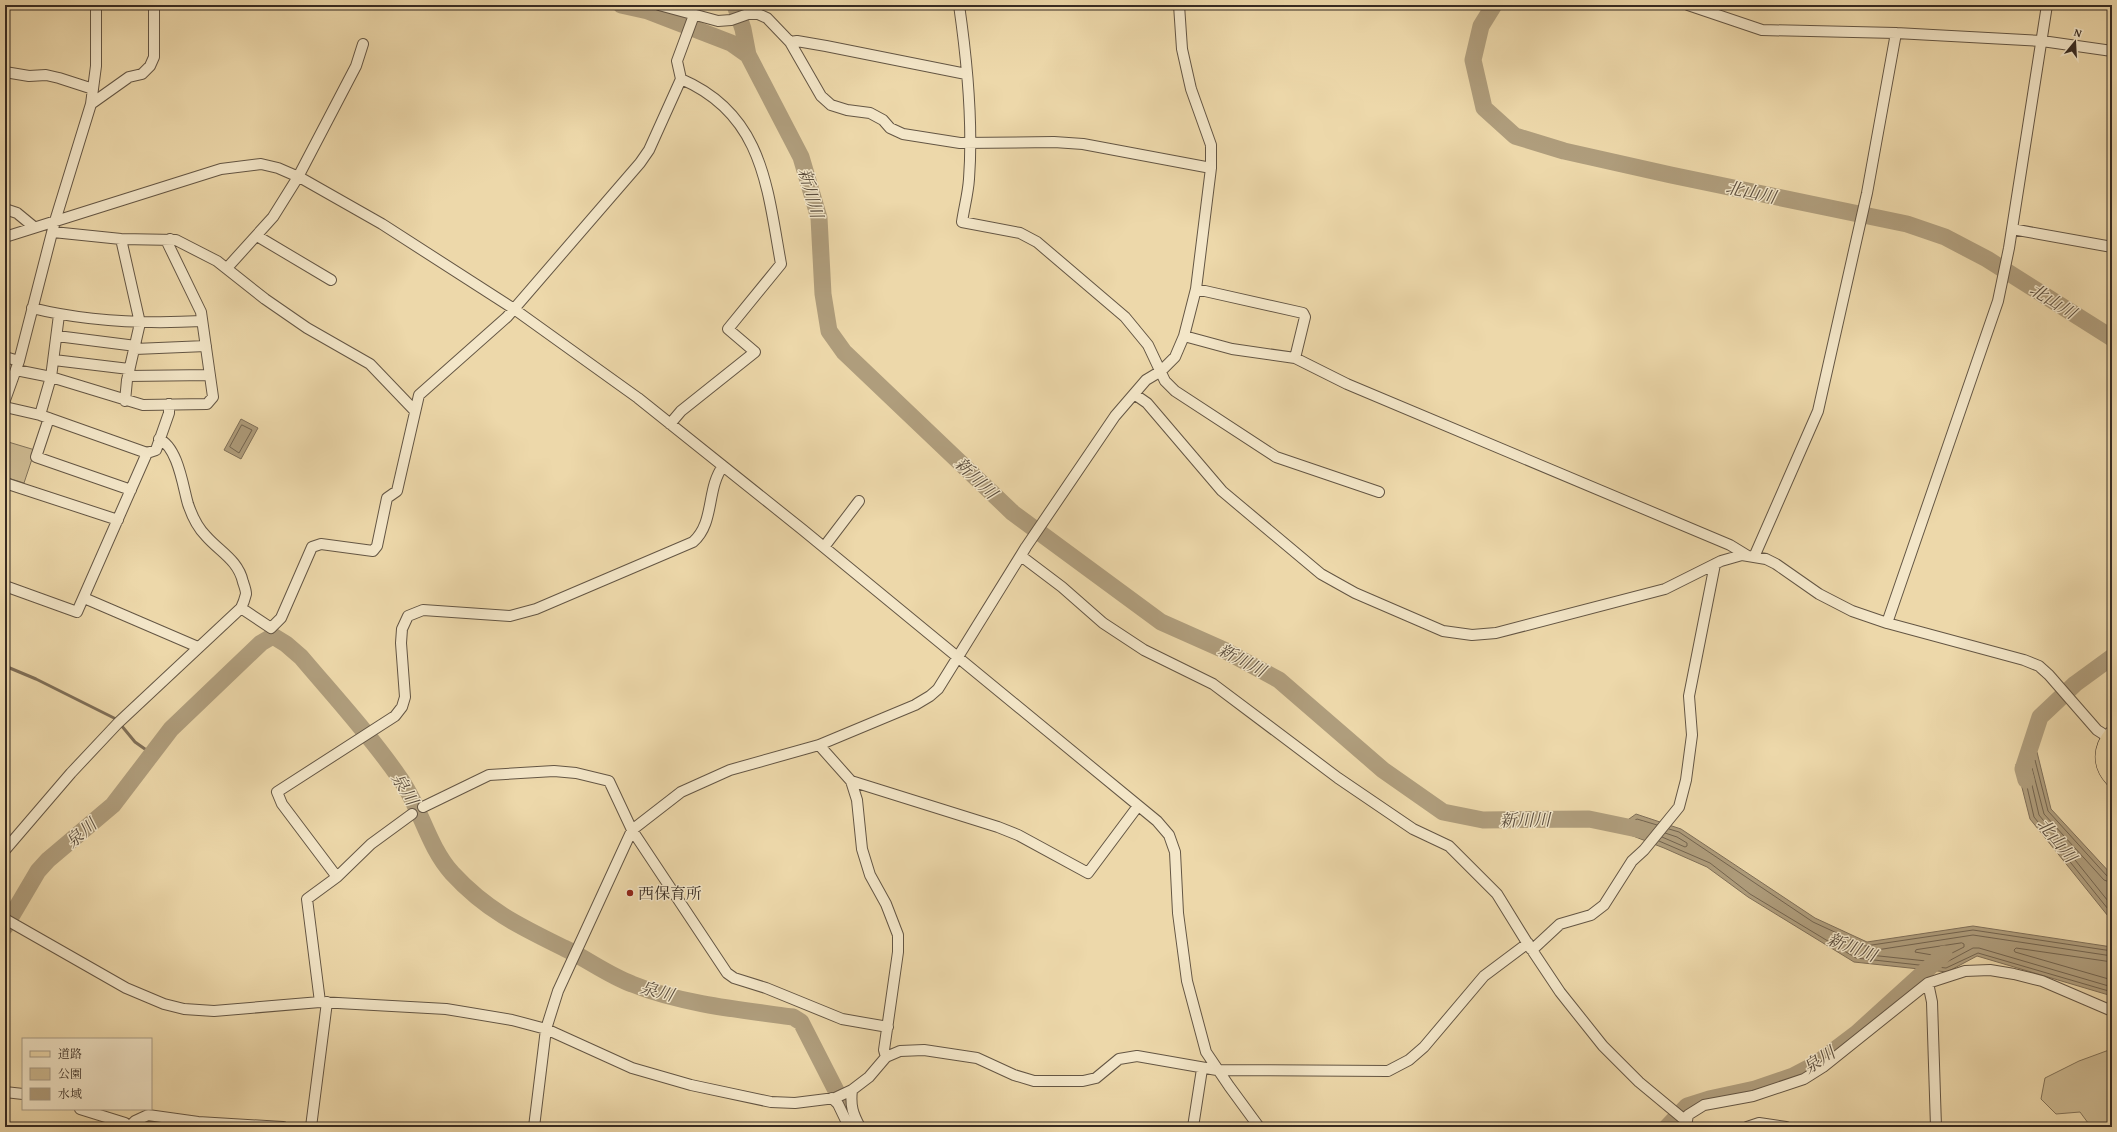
<svg xmlns="http://www.w3.org/2000/svg" width="2117" height="1132" viewBox="0 0 2117 1132" font-family="'Gentium Book Plus','Noto Serif JP',serif">
<rect width="100%" height="100%" fill="#edd8aa"/>
<filter id="stains"><feTurbulence type="fractalNoise" baseFrequency=".005" numOctaves="4"/><feColorMatrix values="0 0 0 0 .2 0 0 0 0 .09 0 0 0 0 .02 0 0 0 .5 -.17"/></filter>
<radialGradient id="worn" r=".72"><stop offset=".6" stop-color="#630" stop-opacity="0"/><stop offset="1" stop-color="#630" stop-opacity=".3"/></radialGradient>
<!-- green -->
<path fill="#cebb93" stroke="#82735a" d="M5 441 35 450 24 483 5 477Z
M2109 1050 2112 1051V1127H2091L2080 1112 2056 1114 2041 1099 2045 1078 2079 1061Z"/>
<!-- water -->
<path fill="#af9d7c" stroke="#7f6f58" d="M241 419 258 428 241 459 224 450Z
M2037 752 2051 809 2112 875V921L2030 819 2016 764Z
M1636 814 1681 829 1815 918 1867 942 1973 926 2112 947V996L1977 956 1947 972 1854 962 1748 897 1707 867 1664 848 1615 829Z"/>
<g fill="none" stroke-linecap="round" stroke-linejoin="round">
<!-- shore -->
<path stroke="#73644f" stroke-width="1" d="M242 425 252 430 239 453 230 447Z
M1669 829 1679 832 1813 922 1865 946 1973 930 2112 951
M1647 837 1626 829 1625 827 1637 819 1657 825
M1662 837 1685 847 1687 846V843L1677 837 1665 833
M1659 841 1710 863 1750 894 1856 958 1946 968 1978 953 2112 992
M2112 878 2107 876 2048 811 2035 760 2022 765 2034 817 2112 914
M2112 883 2104 880 2044 814 2032 768H2028L2039 815 2112 906
M1962 943 1964 944V947L1944 957 1915 952 1916 950Z
M2112 956 1973 935 1870 951 1868 953 1870 955 1945 963 1973 948H1979L2112 987
M2112 962 2016 948 2014 950 2015 952 2112 980"/>
<!-- stream -->
<path stroke="#7f6f58" stroke-width="3" d="M5 666 36 679 116 719 135 742 152 754
M136 1126 149 1121 178 1127"/>
<!-- canal -->
<path stroke="#af9d7c" stroke-width="10" d="M2110 767C2106 760 2109 752 2112 746"/>
<!-- river -->
<path stroke="#af9d7c" stroke-width="17" d="M621 5 648 11 731 43 748 55 801 157 819 218 823 294 829 331 844 352 1013 513 1161 622 1224 650 1279 680 1383 770 1443 812 1483 820 1589 819 1642 830
M735 5 743 29 748 55
M1494 5 1481 26 1473 60 1484 108 1515 136 1564 151 1671 175 1907 224 1945 237 1987 259 2112 338
M2026 780 2023 769 2040 717 2075 684 2112 657
M5 927 38 871 48 860 113 805 171 729 261 643 273 636 286 644 301 657C334 696 370 735 399 777 421 807 427 845 452 873 486 910 519 926 564 948 587 959 608 975 632 984 681 1004 741 1010 793 1017L801 1022 847 1112
M1667 1127 1687 1106 1709 1099 1755 1089 1793 1076 1816 1064 1857 1033 1944 954"/>
<defs>
<path id="minor" d="M659 5 718 21 731 20 748 14H758L767 18 790 42 821 96 831 105 847 110 870 113 883 120 890 128 903 134 960 143 1054 142 1083 144 1211 168
M959 5C967 60 973 124 969 179 968 194 964 208 962 222L1020 233 1037 242 1125 317 1148 345 1165 381 1175 391 1276 457 1379 492
M1688 5 1762 30 1896 33 2042 41 2112 51
M790 42 797 41 826 46 966 74
M5 72 29 76 46 75 59 78 93 89
M91 104 129 77 142 74 150 66 154 57V5
M5 209 17 213 34 227
M2012 229 2112 247
M53 232 121 239 176 240 217 261 265 299 307 328 370 364 415 411
M257 236 331 280
M5 237 221 169 261 164 278 168 301 178 382 224 514 309 638 398 803 530 1157 821 1169 835 1175 852 1178 913 1187 981 1206 1052 1229 1086 1259 1127
M121 239 140 323 127 380 125 401
M227 268 273 217 298 177 356 66 363 44
M1196 289 1303 313 1305 317 1295 358
M32 308C88 322 145 324 202 321
M57 336 136 346
M1184 336 1232 349 1295 358 1347 384 1730 545 1748 556
M135 349 206 346
M5 357 19 361
M54 360 129 369
M16 370 51 377 143 405 207 404 213 397 201 312 168 244 170 239
M128 376 210 375
M1134 394 1147 403 1222 491 1321 574 1355 593 1443 631 1472 635 1496 633 1665 589 1721 561 1742 555 1766 559 1776 564 1819 594 1852 611 1887 623 2024 660 2039 666 2049 675 2097 730 2108 737
M5 400 19 361 55 221 91 104 96 66V5
M5 407 40 415 147 453 156 450 169 413V404
M40 415 51 377 59 315
M49 418 36 457 131 490
M670 424 681 411 755 352 728 329 781 264C767 187 763 114 681 79
M5 483 118 520
M824 547 859 501
M1021 556 1062 587 1103 623 1144 650 1213 684 1338 778 1413 829 1449 846 1497 894 1531 949
M1754 557 1818 411 1867 193 1896 33
M5 586 77 612 147 453
M84 598 198 647
M241 608 271 628 281 618 312 547 321 544 373 551 377 546 387 498 397 491 419 395 507 317 640 163 649 150 681 79 677 61 694 15
M1887 623 1998 301 2009 248 2047 5
M819 745 851 781 857 800 862 849 870 875 886 904 898 935V952L884 1050 886 1057
M851 781 998 827 1018 835 1088 873 1138 806
M423 807 489 775 554 771 576 773 609 781 632 830 727 973 734 978 766 988 842 1019 888 1027
M5 850 71 773 118 723 241 608C243 604 245 598 246 594 246 590 244 585 243 582 238 560 220 552 206 536 197 527 192 516 188 504 183 487 178 447 159 439
M337 877 282 804 277 792 395 716 402 707 405 697 401 643 402 629 408 616 423 610 510 616 536 609 693 542C715 523 706 489 723 466
M5 919 126 988 164 1004 184 1009 214 1011 320 1002 446 1009 512 1020 546 1029 632 1068 691 1085 771 1102 795 1103 835 1098 852 1090 869 1077 886 1057 900 1051 924 1050 977 1058 1014 1075 1034 1081H1083L1096 1078 1119 1059 1137 1056 1217 1070 1388 1071 1409 1060 1424 1047 1484 976 1528 943
M1928 983 1932 1002 1936 1127
M320 1002 307 899 337 877 371 844 412 814
M852 1090C850 1106 853 1114 860 1127
M5 1092 23 1094
M832 1098 838 1104 849 1127
M80 1109 125 1123 128 1127
M1686 1121 1639 1082 1603 1046 1560 992 1532 950 1560 924 1591 915 1604 905 1632 861 1644 850 1679 807 1686 780 1692 735 1689 696 1715 564
M1686 1126 1688 1115 1704 1105 1753 1096 1804 1079 1823 1067 1928 983 1965 971 1990 970 2014 974 2042 981 2112 1011
M129 1127 135 1121 148 1115 198 1122 283 1127
M311 1127 327 1002
M534 1127 546 1029 558 991 632 830 681 792 730 770 819 745 915 705 930 696 938 689 1026 547 1115 416 1146 380 1161 371 1175 357 1184 336 1196 289 1211 168V145L1191 89 1182 49 1179 5
M1193 1127 1202 1069
M1747 1127 1759 1123 1786 1127"/>
<path id="major" d="M2112 732C2099 748 2098 765 2112 780"/>
</defs>
<!-- minor casing -->
<use href="#minor" stroke="#645644" stroke-width="12"/>
<!-- major casing -->
<use href="#major" stroke="#372b22" stroke-width="14"/>
<!-- minor -->
<use href="#minor" stroke="#f3e6c8" stroke-width="10"/>
<!-- major -->
<use href="#major" stroke="#edd8aa" stroke-width="13"/>
</g>
<!-- markers -->
<circle fill="#8f2418" stroke="#f3e6c8" stroke-width="1.5" cx="630" cy="893" r="4"/>
<g text-anchor="middle" stroke-width="3" stroke-linejoin="round" paint-order="stroke">
<!-- poi labels -->
<g font-size="16" fill="#372b22" stroke="#f3e6c8" text-anchor="start">
<text x="638" y="899">西保育所</text>
</g>
<!-- water labels -->
<g font-size="17" font-style="italic" fill="#5b4d3d" stroke="#f3e6c8">
<text transform="translate(1751 192) rotate(12)" y="6">北山川</text>
<text transform="translate(811 193) rotate(75)" y="6">新川川</text>
<text transform="translate(2053 301) rotate(32)" y="6">北山川</text>
<text transform="translate(976 478) rotate(44)" y="6">新川川</text>
<text transform="translate(1242 660) rotate(28)" y="6">新川川</text>
<text transform="translate(405 789) rotate(59)" y="6">泉川</text>
<text transform="translate(1525 820) rotate(-1)" y="6">新川川</text>
<text transform="translate(81 833) rotate(-41)" y="6">泉川</text>
<text transform="translate(2057 840) rotate(51)" y="6">北山川</text>
<text transform="translate(1852 947) rotate(21)" y="6">新川川</text>
<text transform="translate(657 991) rotate(15)" y="6">泉川</text>
<text transform="translate(1819 1060) rotate(-33)" y="6">泉川</text>
</g>
</g>
<!-- margin -->
<rect width="2117" height="1132" fill="none" stroke="#edd8aa" stroke-width="20"/>
<rect x="6" y="6" width="2105" height="1120" fill="none" stroke="#372b22" stroke-width="2"/>
<rect x="10" y="10" width="2097" height="1112" fill="none" stroke="#372b22"/>
<!-- legend -->
<rect x="22" y="1038" width="130" height="72" fill="#f3e6c8" stroke="#a89b86"/>
<rect x="30" y="1051" width="20" height="6" fill="#edd8aa" stroke="#a89b86"/>
<text x="58" y="1058" font-size="12" fill="#372b22">道路</text>
<rect x="30" y="1068" width="20" height="12" fill="#cebb93" stroke="#a89b86"/>
<text x="58" y="1078" font-size="12" fill="#372b22">公園</text>
<rect x="30" y="1088" width="20" height="12" fill="#af9d7c" stroke="#a89b86"/>
<text x="58" y="1098" font-size="12" fill="#372b22">水域</text>
<!-- north arrow -->
<g transform="translate(2075 42) rotate(18)" stroke="#f3e6c8" stroke-width="3" paint-order="stroke">
<path d="M0-3L7 15L0 10L-7 15Z" fill="#372b22"/>
<text y="-6" font-size="11" font-weight="bold" text-anchor="middle" fill="#372b22">N</text>
</g>
<rect width="100%" height="100%" filter="url(#stains)"/>
<rect width="100%" height="100%" fill="url(#worn)"/>
</svg>
